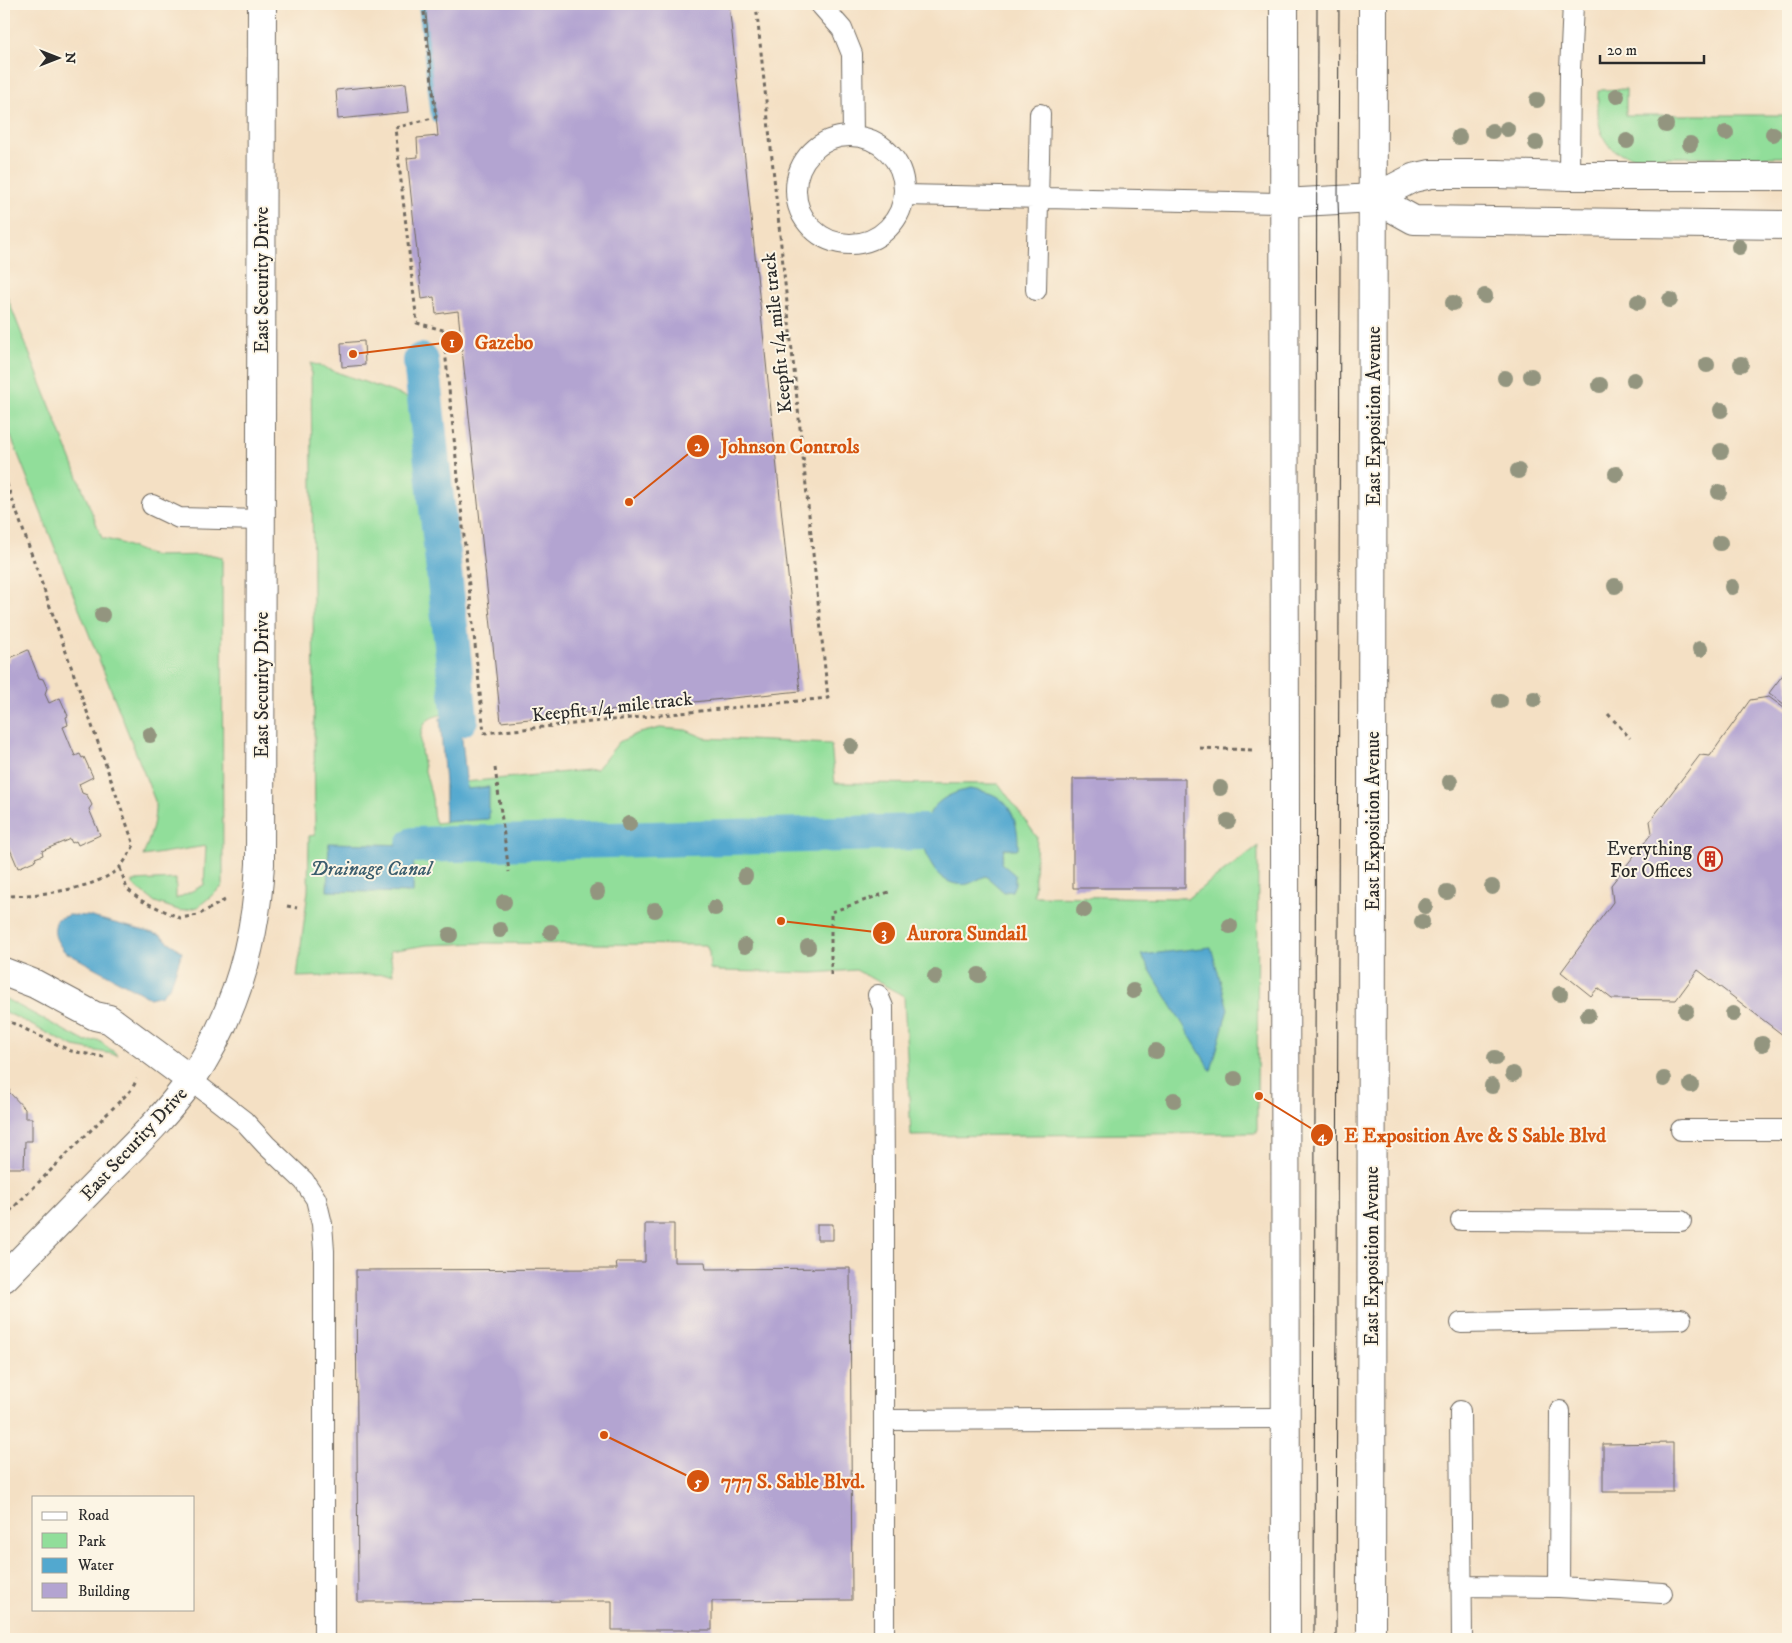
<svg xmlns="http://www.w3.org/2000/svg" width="1792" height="1643" viewBox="0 0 1792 1643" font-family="'IM FELL DW Pica',serif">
<rect width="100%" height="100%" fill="#fcf5e5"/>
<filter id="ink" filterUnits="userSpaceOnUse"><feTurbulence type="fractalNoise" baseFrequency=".02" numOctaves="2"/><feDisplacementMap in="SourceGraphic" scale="10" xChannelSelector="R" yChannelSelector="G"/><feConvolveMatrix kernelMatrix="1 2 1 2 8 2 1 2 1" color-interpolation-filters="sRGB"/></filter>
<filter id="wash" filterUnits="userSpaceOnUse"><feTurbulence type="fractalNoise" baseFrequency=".0096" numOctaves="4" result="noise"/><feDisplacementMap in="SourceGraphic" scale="20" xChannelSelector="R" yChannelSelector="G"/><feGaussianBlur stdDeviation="1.12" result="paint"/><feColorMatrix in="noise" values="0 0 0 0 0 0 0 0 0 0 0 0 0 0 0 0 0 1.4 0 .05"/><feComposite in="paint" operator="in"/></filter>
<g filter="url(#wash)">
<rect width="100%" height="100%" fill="#f4e0c4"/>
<!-- green -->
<path fill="#91de9a" stroke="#5e8462" d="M1626 89V115H1788V157H1634C1628 155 1620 154 1615 151 1595 136 1598 111 1598 90Z
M4 289 102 538 121 543 153 556 213 555 222 557 223 886 198 907 181 911 155 902 133 885V881L176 879V899L204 885 206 846 143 856C150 838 156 821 155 801L4 419Z
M311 363 418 401 451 713C443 715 432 715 426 722 413 738 427 776 431 794 434 804 431 813 436 823L445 822V784L597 769 619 742 636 734 660 728 686 730 705 738 831 744 835 783 999 784 1037 837 1034 896 1188 898 1258 846 1257 1133 911 1136 904 996 856 970 813 973 719 971 710 969 709 952 706 945 482 943 427 945 390 951 393 974 297 977 308 891 309 836 315 835Z
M4 998 86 1042 98 1040 118 1055 74 1047 4 1011Z"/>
<!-- water -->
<path fill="#52a8cf" stroke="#3e6a7d" d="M440 718 460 719 467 789 489 787V819L445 822V784Z
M969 789C975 790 982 791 989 793 1013 801 1019 827 1018 849H1004L1001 863 1015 875V884L1012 891 1004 892 986 876C980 878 974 882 968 884 928 891 909 828 938 803 947 795 957 792 969 789Z
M329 843 414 845 413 893 327 891Z
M69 915 88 916 160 935 182 952 171 985 162 995 150 998 64 951C55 939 52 933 57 919Z
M1211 947 1228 1009 1211 1071 1141 955Z"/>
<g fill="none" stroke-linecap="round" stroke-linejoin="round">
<!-- stream -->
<path stroke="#52a8cf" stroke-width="10" d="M423 4 436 117"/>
<!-- canal -->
<path stroke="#52a8cf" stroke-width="36" d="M421 361 460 719
M414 845 923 832"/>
</g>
<g id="blocks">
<!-- building -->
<path fill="#b3a4d1" d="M425 4H729L800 691 501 722 458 311 436 314 434 297 422 299 407 158 418 157 417 138 438 136Z
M406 83 409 112 338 119 336 90Z
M364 341 365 365 342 367 341 343Z
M28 650 39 678 43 679 47 688 45 694 49 703 60 698 68 716 66 717 68 725 63 727 75 756 80 754 82 758 84 757 93 777 79 784 82 793 87 795 92 805 89 809 100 835 78 845 76 841 72 843 70 839 42 851 43 855 35 858 36 860 18 868 7 842 4 839V663L9 661 8 659Z
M1788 668V707L1769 693Z
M1769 697 1788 711V1039L1698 970 1676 1000 1612 999 1598 988 1591 996 1561 972 1613 902 1611 885 1652 833 1650 821 1700 755 1710 756 1750 700Z
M1073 779H1185V888H1073Z
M4 1083 10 1090 9 1092 25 1109V1118H32V1141H25L24 1168H4Z
M645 1224H674V1262H705L706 1269 850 1268 852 1600 712 1601V1630H612V1601L358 1602 356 1270 617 1269 616 1262H645Z
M817 1224H833V1240H817Z
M1673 1443V1492H1603V1444Z"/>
</g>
</g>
<g filter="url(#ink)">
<use href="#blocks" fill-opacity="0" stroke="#716a61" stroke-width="1"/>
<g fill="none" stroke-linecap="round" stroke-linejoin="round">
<defs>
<path id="service" d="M820 4 842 29 852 54 853 136
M796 190a54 54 0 1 1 108 0a54 54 0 1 1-108 0Z
M1569 176 1570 70 1573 4
M904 195 1283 203
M1036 290 1040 114
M152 505 179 518 261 520
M878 995 883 1007 884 1178V1639
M191 1080 244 1121 266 1145 304 1181 316 1199 322 1224 324 1251V1639
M1681 1130H1788
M1461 1220 1681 1221
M1461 1323 1681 1319
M1460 1411 1462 1639
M884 1420 1285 1418
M1461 1586 1559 1587 1662 1593
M1559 1587 1560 1411"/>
<path id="minor" d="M1374 198 1414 220 1788 225
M1283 203 1374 198 1413 178 1431 174H1497L1569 176H1788
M4 972 35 984 95 1016 109 1019 191 1080
M4 1278C38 1243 73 1208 107 1173 137 1143 167 1114 191 1080 235 1016 256 941 260 864L262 4"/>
<path id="tertiary" d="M1284 4 1286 1639
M1371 1639 1373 4"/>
</defs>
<!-- service casing -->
<use href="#service" stroke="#716a61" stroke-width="22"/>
<!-- minor casing -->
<use href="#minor" stroke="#716a61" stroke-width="30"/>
<!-- tertiary casing -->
<use href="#tertiary" stroke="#716a61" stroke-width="30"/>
<!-- path -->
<path stroke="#716a61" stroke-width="3" stroke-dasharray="4 4" stroke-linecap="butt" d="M423 4 436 117 395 128 417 323 443 330 484 733 828 698 756 4
M4 476 134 845C130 852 125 862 119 868 96 890 35 896 4 896
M1608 714 1630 738
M1200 748 1254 750
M495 768 509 872
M120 868 127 889 142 901 180 918 198 915 225 900
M287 906 297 908
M831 975V912L892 891
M4 1019 71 1051 104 1057
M4 1217 132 1089 137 1079"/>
<!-- service -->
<use href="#service" stroke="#fff" stroke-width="20"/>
<!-- minor -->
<use href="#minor" stroke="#fff" stroke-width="28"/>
<!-- tertiary -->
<use href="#tertiary" stroke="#fff" stroke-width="28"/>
<!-- tram -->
<path stroke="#2b2b2b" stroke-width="1" d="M1314 1639 1317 4
M1336 1639 1340 260 1338 200 1339 4"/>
</g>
<!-- trees -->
<g fill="#93957f">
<circle cx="1617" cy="96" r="8"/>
<circle cx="1537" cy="100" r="8"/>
<circle cx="1666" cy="125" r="8"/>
<circle cx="1507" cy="129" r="8"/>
<circle cx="1492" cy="131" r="8"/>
<circle cx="1726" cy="133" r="8"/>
<circle cx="1773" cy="134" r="8"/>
<circle cx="1459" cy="137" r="8"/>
<circle cx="1627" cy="141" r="8"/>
<circle cx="1536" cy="143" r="8"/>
<circle cx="1690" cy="144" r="8"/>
<circle cx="1739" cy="247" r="8"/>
<circle cx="1485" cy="296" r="8"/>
<circle cx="1670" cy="300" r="8"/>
<circle cx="1638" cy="302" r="8"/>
<circle cx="1453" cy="303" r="8"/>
<circle cx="1741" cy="364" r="8"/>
<circle cx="1707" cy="365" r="8"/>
<circle cx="1531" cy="376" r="8"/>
<circle cx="1505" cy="378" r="8"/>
<circle cx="1634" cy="380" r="8"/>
<circle cx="1600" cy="385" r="8"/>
<circle cx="1721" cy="410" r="8"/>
<circle cx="1721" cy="451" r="8"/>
<circle cx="1518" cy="471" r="8"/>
<circle cx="1616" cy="474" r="8"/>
<circle cx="1719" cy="492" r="8"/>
<circle cx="1720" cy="543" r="8"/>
<circle cx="1615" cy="586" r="8"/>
<circle cx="1732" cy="587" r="8"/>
<circle cx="102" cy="615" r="8"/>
<circle cx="1700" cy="649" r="8"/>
<circle cx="1534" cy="699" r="8"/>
<circle cx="1500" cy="701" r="8"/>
<circle cx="150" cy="735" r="8"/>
<circle cx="851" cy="746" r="8"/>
<circle cx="1450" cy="782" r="8"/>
<circle cx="1220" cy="788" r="8"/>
<circle cx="1228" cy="821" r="8"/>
<circle cx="629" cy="824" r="8"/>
<circle cx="745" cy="876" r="8"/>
<circle cx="1492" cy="887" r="8"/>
<circle cx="597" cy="892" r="8"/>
<circle cx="1447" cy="892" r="8"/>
<circle cx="504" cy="902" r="8"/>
<circle cx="1425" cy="906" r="8"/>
<circle cx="715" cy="908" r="8"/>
<circle cx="655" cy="910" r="8"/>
<circle cx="1084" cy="910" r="8"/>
<circle cx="1422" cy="922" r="8"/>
<circle cx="1230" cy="926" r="8"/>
<circle cx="500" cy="930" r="8"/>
<circle cx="551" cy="932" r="8"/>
<circle cx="450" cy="935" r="8"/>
<circle cx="745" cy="946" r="8"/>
<circle cx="808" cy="947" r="8"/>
<circle cx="979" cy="975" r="8"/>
<circle cx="935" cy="977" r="8"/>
<circle cx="1133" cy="991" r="8"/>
<circle cx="1560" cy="994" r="8"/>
<circle cx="1686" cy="1011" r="8"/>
<circle cx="1733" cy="1014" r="8"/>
<circle cx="1588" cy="1015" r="8"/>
<circle cx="1762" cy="1044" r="8"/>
<circle cx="1156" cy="1051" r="8"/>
<circle cx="1495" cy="1058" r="8"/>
<circle cx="1513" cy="1074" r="8"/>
<circle cx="1235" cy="1079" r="8"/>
<circle cx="1664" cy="1079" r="8"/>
<circle cx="1691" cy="1085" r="8"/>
<circle cx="1492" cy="1086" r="8"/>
<circle cx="1174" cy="1100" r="8"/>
</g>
</g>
<!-- icons -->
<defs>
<symbol id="building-ring" viewBox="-11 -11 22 22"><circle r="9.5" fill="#fcf5e5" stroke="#c8321e" stroke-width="1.5"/><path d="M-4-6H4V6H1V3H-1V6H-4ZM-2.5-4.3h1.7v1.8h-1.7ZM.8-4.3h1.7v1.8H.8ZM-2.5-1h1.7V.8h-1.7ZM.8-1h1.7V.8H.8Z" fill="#c8321e"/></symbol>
</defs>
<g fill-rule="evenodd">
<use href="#building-ring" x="1696" y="845" width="28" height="28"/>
</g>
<g text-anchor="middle" stroke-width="4" stroke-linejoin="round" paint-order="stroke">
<!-- street labels -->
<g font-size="19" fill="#2b2b2b" stroke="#fcf5e5">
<text transform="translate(261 280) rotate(-90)" y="7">East Security Drive</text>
<text transform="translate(776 333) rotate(-96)" y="7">Keepfit 1/4 mile track</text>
<text transform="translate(1373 416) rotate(-90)" y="7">East Exposition Avenue</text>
<text transform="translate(261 685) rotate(-90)" y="7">East Security Drive</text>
<text transform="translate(612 706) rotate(-6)" y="7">Keepfit 1/4 mile track</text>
<text transform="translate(1372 821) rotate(-90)" y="7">East Exposition Avenue</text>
<text transform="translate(133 1143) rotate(-47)" y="7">East Security Drive</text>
<text transform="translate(1371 1256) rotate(-90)" y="7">East Exposition Avenue</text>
</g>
<!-- poi labels -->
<g font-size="19" fill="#2b2b2b" stroke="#fcf5e5" text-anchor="end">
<text x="1692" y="855">Everything<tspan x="1692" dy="22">For Offices</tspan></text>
</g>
<!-- water labels -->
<g font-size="20" font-style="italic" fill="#3b5d6d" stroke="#fcf5e5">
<text x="371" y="875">Drainage Canal</text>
</g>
</g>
<!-- callouts -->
<path fill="none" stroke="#d5540f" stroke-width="2" d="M353 354L452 342M629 502L698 446M781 921L884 933M1259 1096L1322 1135M604 1435L698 1481"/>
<g fill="#d5540f" stroke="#fcf5e5" stroke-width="2">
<circle cx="353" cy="354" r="5"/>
<circle cx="629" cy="502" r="5"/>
<circle cx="781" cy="921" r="5"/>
<circle cx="1259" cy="1096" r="5"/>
<circle cx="604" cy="1435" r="5"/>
<circle cx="452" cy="342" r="12"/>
<circle cx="698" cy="446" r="12"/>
<circle cx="884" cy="933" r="12"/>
<circle cx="1322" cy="1135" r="12"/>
<circle cx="698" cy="1481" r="12"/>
</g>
<g font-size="15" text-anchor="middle" font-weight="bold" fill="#fff">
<text x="452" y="347">1</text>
<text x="698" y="451">2</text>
<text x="884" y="938">3</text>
<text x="1322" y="1141">4</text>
<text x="698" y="1487">5</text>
</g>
<g font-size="20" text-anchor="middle" font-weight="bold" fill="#d5540f" stroke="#fcf5e5" stroke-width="4" stroke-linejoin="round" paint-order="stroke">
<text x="504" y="349">Gazebo</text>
<text x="790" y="453">Johnson Controls</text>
<text x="967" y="940">Aurora Sundail</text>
<text x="1475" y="1142">E Exposition Ave &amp; S Sable Blvd</text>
<text x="793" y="1488">777 S. Sable Blvd.</text>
</g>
<!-- margin -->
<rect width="1792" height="1643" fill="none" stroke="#fcf5e5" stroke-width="20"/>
<!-- legend -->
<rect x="32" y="1496" width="162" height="115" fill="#fcf5e5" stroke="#a8a49b"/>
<rect x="42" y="1512" width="25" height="8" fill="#ffffff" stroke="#a8a49b"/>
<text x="78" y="1520" font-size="15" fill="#2b2b2b">Road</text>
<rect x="42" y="1533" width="25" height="15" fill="#91de9a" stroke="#a8a49b"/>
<text x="78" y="1546" font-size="15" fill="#2b2b2b">Park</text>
<rect x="42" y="1558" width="25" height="15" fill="#52a8cf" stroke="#a8a49b"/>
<text x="78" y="1570" font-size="15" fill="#2b2b2b">Water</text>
<rect x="42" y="1583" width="25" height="15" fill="#b3a4d1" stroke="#a8a49b"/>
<text x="78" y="1596" font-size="15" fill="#2b2b2b">Building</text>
<!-- north arrow -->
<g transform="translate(58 58) rotate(90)" stroke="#fcf5e5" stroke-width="4" paint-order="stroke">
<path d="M0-4L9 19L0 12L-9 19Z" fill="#2b2b2b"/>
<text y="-8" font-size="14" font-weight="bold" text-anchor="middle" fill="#2b2b2b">N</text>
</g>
<!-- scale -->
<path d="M1600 55v8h104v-8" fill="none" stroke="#2b2b2b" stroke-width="2.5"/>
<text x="1607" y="55" font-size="15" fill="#2b2b2b" stroke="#fcf5e5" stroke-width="4" paint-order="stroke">20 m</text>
</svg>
